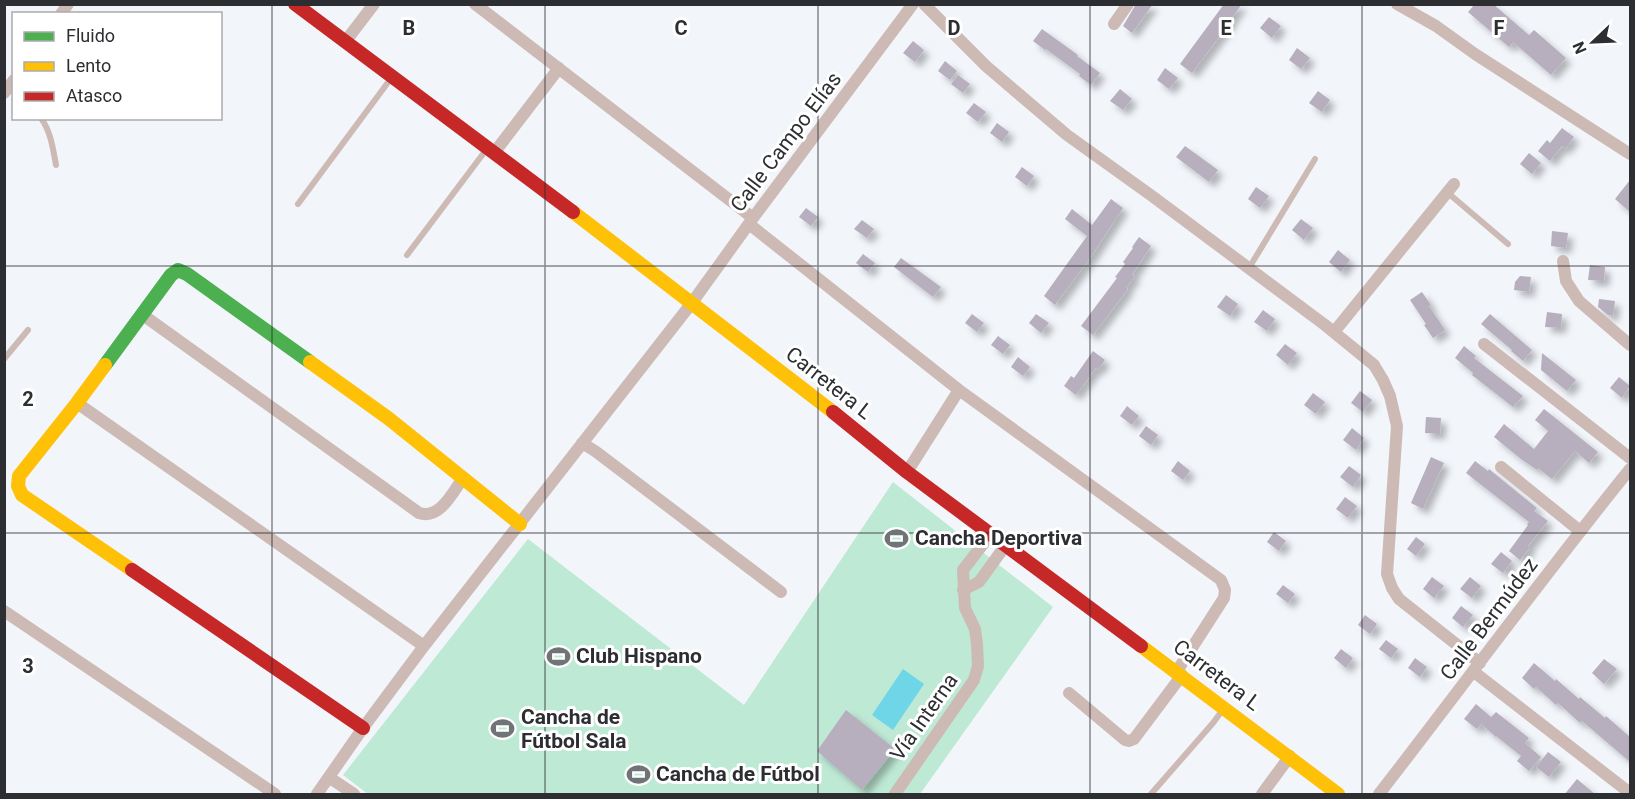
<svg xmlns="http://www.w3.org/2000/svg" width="1635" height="799" viewBox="0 0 1635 799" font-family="Roboto,sans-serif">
<defs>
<filter id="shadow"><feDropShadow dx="5.5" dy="5.5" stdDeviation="3" flood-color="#0004"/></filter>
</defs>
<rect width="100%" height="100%" fill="#f2f5fa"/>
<!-- green -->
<path fill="#bee9d4" d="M893 482 1053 607 920 794H368L343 775 528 539 744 705Z"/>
<!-- water -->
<path fill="#6fd6e7" d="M903 669 924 684 893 730 872 715Z"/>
<!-- building -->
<path fill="#b7aebe" filter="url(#shadow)" d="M1136 4H1153L1132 33 1123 26Z
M1224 4H1242L1231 19 1232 20 1192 73 1180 64Z
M1475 4H1493L1529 35 1534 30 1566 58 1551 75 1513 42 1509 47 1468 12Z
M1269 17 1281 26 1272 38 1260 28Z
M1042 29 1078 55 1077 56 1100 73 1091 85 1079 76 1080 74 1046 49 1045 50 1033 41Z
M913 41 924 50 915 62 903 53Z
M1297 48 1310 58 1301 69 1289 60Z
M945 61 957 71 950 80 938 71Z
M1165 68 1178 78 1169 89 1157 80Z
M958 75 970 84 963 93 951 84Z
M1120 89 1132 99 1123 110 1110 101Z
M1318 91 1330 100 1322 112 1309 103Z
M974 103 986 112 978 122 966 113Z
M997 123 1009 132 1002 142 990 133Z
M1562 128 1574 137 1565 149 1562 146 1550 161 1538 151 1547 140 1550 143Z
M1185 146 1218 170 1209 182 1176 157Z
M1529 153 1541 163 1532 174 1520 164Z
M1022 167 1034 176 1027 186 1015 177Z
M1630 180V212L1615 199Z
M1256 187 1269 196 1260 208 1248 199Z
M1111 199 1123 208 1090 258 1055 305 1044 296 1087 236 1065 219 1072 209 1092 225Z
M806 208 818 217 811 226 799 217Z
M1301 219 1313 228 1304 240 1292 230Z
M862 220 874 229 867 238 854 229Z
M1552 231 1568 233 1566 248 1551 246Z
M1139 237 1151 246 1132 275 1135 276 1126 288 1128 289 1093 335 1081 326 1117 278 1115 277 1125 264 1123 262 1133 248 1132 247Z
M1338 250 1350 260 1341 272 1329 262Z
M863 254 875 263 868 272 856 263Z
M901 258 941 287 933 297 894 267Z
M1590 265 1605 267 1604 281 1588 280Z
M1520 276 1531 277 1529 292 1514 290 1515 282Z
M1422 292 1431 305 1429 306 1445 330 1433 338 1424 325 1426 324 1410 300Z
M1226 295 1238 304 1230 316 1217 307Z
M1599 299 1615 301 1613 316 1608 315 1598 307Z
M1263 310 1275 319 1267 331 1254 322Z
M1547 312 1562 314 1561 328 1545 327Z
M972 314 984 323 977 332 965 323Z
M1036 314 1049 323 1041 333 1029 323Z
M1490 314 1532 350 1523 361 1511 351 1512 350 1481 324Z
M998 336 1010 345 1003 354 991 345Z
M1285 344 1297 353 1288 365 1276 355Z
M1464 346 1476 356 1474 358 1523 396 1513 407 1472 375 1473 373 1455 358Z
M1093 351 1105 360 1098 370 1096 368 1076 395 1064 386 1071 376 1074 378Z
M1542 353 1576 380 1567 391 1541 370Z
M1018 357 1030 367 1023 376 1011 367Z
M1619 377 1630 386 1622 398 1610 388Z
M1360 391 1372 400 1363 412 1351 403Z
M1313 393 1325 402 1316 414 1304 405Z
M1127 406 1139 416 1132 425 1120 416Z
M1544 409 1598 452 1589 463 1575 451 1552 479 1538 468 1537 470 1521 459 1494 437 1504 424 1534 449 1548 431 1535 420Z
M1426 417 1441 418 1440 434 1425 433Z
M1146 426 1158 435 1151 445 1139 436Z
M1352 428 1364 438 1356 450 1343 440Z
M1431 457 1444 463 1423 509 1411 503Z
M1178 461 1190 471 1183 480 1171 471Z
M1475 461 1488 471 1489 469 1537 508 1534 511 1548 521 1528 546 1530 548 1520 560 1509 551 1528 525 1527 524 1529 522 1466 473Z
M1349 466 1361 475 1353 487 1340 477Z
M1345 497 1357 506 1348 518 1336 509Z
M1274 532 1286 541 1279 551 1267 542Z
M1416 537 1425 544 1416 556 1407 549Z
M1501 552 1512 561 1503 573 1491 564Z
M1432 577 1444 586 1434 598 1423 589Z
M1470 577 1481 586 1472 598 1460 589Z
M1283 585 1295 594 1288 603 1276 594Z
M1461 606 1473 615 1463 627 1452 618Z
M1365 615 1377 624 1370 634 1358 625Z
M1386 640 1398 649 1391 658 1379 649Z
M1341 649 1353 658 1346 668 1334 658Z
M1415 658 1427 667 1420 677 1408 668Z
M1604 659 1617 669 1604 684 1592 673Z
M1534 663 1555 681 1556 679 1579 699 1580 697 1605 718 1606 716 1630 737V762L1582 721 1580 723 1558 703 1556 705 1536 687 1534 689 1522 678Z
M1476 704 1491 717 1496 712 1529 738 1525 743 1541 757 1529 771 1517 761 1521 756 1496 736V737L1481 724 1477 729 1464 719Z
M846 710 895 749 862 790 817 751Z
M1548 752 1561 762 1549 777 1536 767Z
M1577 779 1596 795H1564Z"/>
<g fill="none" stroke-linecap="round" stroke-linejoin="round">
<!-- lane -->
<path stroke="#cdbab5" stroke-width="6" d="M41 118C51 132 53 149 56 165
M1448 193 1508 244
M298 204 392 77
M407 255 486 150
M1249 268 1315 159
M4 359 28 330
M1151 794 1213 723 1224 708"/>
<!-- street -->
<path stroke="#cdbab5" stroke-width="12" d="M475 4 753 218
M924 4 986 66 1067 135 1152 196 1325 325 1374 365 1383 380 1390 396 1397 426 1387 574 1392 588 1399 599 1480 663
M1397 4 1436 26 1475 54 1630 154
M61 14 68 4
M1114 24 1128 4
M345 42 374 4
M4 93 14 80
M494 153 559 68
M749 224 959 390 1221 580 1225 590 1224 598 1177 671
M1563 261 1566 281 1579 301 1630 345
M143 315 419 513C440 520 453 492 463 478
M1334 332 1454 184
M1484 344 1630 458
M77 403 424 646
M582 443 595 451 781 592
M1501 467 1580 531
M907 472 959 390
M963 590 979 582 1005 546
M4 611 275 794
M1474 672 1630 793
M1069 693 1125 740 1129 741 1134 739 1182 675
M330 778 354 794
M317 794 363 728 424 646 691 304 753 218 913 4
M895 794 974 680 978 666 977 644 975 629 965 608 963 570 990 535
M1262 794 1290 756
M1379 794C1463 686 1544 575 1630 469"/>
<!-- fast -->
<path stroke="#4caf50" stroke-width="14" d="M105 365 171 275 178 270 187 274 310 362"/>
<!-- slow -->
<path stroke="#ffc107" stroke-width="14" d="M573 212 833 412
M310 362 388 418 520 524
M105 365 77 403 19 476 18 486 22 495 132 570
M1141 646 1338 794"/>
<!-- jam -->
<path stroke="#c62828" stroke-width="14" d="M295 4 573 212
M833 412 907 472 1141 646
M132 570 363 728"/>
</g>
<!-- grid -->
<path fill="none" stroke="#2c2e31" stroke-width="1.5" stroke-opacity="0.55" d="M272 4V794M545 4V794M818 4V794M1090 4V794M1362 4V794M4 266H1630M4 533H1630"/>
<!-- icons -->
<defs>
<symbol id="stadium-bare" viewBox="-9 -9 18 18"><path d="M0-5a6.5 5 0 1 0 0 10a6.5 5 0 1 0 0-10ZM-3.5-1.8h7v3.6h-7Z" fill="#717477" stroke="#fff" stroke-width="2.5" paint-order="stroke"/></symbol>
</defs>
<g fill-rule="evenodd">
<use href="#stadium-bare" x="880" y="522" width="33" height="33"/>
<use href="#stadium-bare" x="542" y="640" width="33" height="33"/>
<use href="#stadium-bare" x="486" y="712" width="33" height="33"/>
<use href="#stadium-bare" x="622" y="758" width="33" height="33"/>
</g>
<g text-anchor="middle" stroke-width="6" stroke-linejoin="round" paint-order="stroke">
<!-- street labels -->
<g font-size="21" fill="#2c2e31" stroke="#fff">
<text transform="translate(786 142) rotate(-53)" y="7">Calle Campo Elías</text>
<text transform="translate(829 383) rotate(38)" y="7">Carretera L</text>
<text transform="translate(1489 619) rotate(-53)" y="7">Calle Bermúdez</text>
<text transform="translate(1217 675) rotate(37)" y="7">Carretera L</text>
<text transform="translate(924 717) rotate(-55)" y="7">Vía Interna</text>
</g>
<!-- poi labels -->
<g font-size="21" font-weight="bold" fill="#2c2e31" stroke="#fff" text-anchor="start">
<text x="915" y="545">Cancha Deportiva</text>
<text x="576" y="663">Club Hispano</text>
<text x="521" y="724">Cancha de<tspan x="521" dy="24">Fútbol Sala</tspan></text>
<text x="656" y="781">Cancha de Fútbol</text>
</g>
</g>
<g font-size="20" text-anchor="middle" font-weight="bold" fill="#2c2e31" stroke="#fff" stroke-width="6" stroke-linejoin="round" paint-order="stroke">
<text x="409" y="35">B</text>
<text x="681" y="35">C</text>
<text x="954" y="35">D</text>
<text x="1226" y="35">E</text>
<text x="1499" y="35">F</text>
<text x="28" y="406">2</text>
<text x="28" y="673">3</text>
</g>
<!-- border -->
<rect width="1635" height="799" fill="none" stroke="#2c2e31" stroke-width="12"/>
<!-- legend -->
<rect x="12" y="12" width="210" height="108" fill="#ffffff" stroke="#ababad" stroke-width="1.5"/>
<rect x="24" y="32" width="30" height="9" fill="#4caf50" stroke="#ababad" stroke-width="1.5"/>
<text x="66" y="42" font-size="18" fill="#2c2e31">Fluido</text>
<rect x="24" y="62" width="30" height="9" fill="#ffc107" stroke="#ababad" stroke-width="1.5"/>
<text x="66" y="72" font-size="18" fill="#2c2e31">Lento</text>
<rect x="24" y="92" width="30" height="9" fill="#c62828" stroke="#ababad" stroke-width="1.5"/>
<text x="66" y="102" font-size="18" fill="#2c2e31">Atasco</text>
<!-- north arrow -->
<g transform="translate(1593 42) rotate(247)" stroke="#ffffff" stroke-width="4.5" paint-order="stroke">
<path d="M0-4.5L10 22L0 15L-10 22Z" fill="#2c2e31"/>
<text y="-9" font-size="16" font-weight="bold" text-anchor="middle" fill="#2c2e31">N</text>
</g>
</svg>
